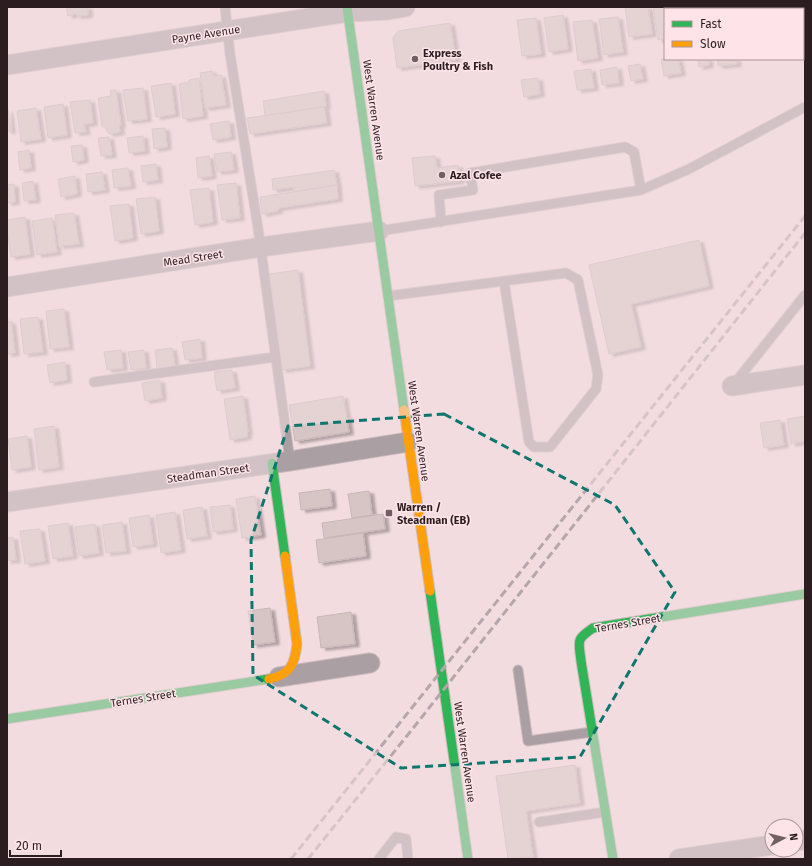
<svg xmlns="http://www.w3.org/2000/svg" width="812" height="866" viewBox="0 0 812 866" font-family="'Fira Sans',sans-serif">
<defs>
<filter id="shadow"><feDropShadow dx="4.5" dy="2.5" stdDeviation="1" flood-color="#0004"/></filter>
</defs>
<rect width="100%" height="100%" fill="#f2dce0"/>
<!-- building -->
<path fill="#d6c5c4" stroke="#c8b7b7" filter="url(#shadow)" d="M66 7H88V15L77 16 76 14 68 16Z
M625 7H648L652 34 629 37Z
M653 7H670V9H665V39L658 40Z
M563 15 568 49 549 52 544 18Z
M618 17 623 52 604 55 599 19Z
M536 18 541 54 522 56 517 20Z
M592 20 598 58 578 61 573 22Z
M450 23 456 60 397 68 393 38 398 31Z
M661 59H678L681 73 664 76Z
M698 59H708L709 65 699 67Z
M717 59H736L737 64 718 66Z
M640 64 643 79 631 81 628 66Z
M617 67 619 83 602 85 600 70Z
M591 69 594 88 577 90 574 71Z
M212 71 213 76 221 75 226 105 205 108 200 73Z
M199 78 203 116 183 119 179 84 189 82V80Z
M538 78 540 94 524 97 521 80Z
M171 83 175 114 156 117 151 86Z
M143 88 147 119 128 121 123 90Z
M116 90 121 125H119L120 132 109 134 105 127H102L98 98 111 96 110 91Z
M324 91 326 106 265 116 263 101Z
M90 100 93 123 84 124 86 132 75 133 70 102Z
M63 104 67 135 48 138 44 107Z
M324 107 327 123 250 134 247 118Z
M36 108 41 139 21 142 17 111Z
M8 109 11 131H7V110Z
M229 121 231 137 213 140 210 124Z
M165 128 167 147 154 149 152 129Z
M143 136 145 151 129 153 127 138Z
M109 137 112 155 101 156 98 138Z
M82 145 84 160 73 162 71 146Z
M29 150 31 168 20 170 18 152Z
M231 152 234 170 217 172 214 154Z
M209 156 212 176 198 178 196 158Z
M435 156 437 168 458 165 460 181 415 186 412 158Z
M156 164 158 180 143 182 141 166Z
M128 168 131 186 114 188 112 170Z
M334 170 337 185 294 192 293 187 273 190 272 179Z
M102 172 105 190 88 192 86 174Z
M75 176 77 194 61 197 58 179Z
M33 181 36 200 24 201 22 183Z
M236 183 240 218 222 220 217 185Z
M14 184 15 202 7 203V185Z
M337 185 338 199 278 208V211L262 214 260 197Z
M209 188 213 222 195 225 190 190Z
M155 197 159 231 141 234 136 199Z
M129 204 133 238 115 241 110 206Z
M74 213 79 244 59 246 55 215Z
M25 217 30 254 11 257 7 231V220Z
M52 218 57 252 37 255 32 221Z
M699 240 709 286 631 304 641 347 609 354 589 265Z
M298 270 310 366 282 370 269 274Z
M64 309 69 347 50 349 46 311Z
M38 317 43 352 24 354 20 319Z
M7 319H8V322H11L15 353 7 354Z
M200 339 202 358 185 360 182 342Z
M172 348 175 366 157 369 155 350Z
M121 350 123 368 107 370 104 352Z
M144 350 146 368 131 370 128 352Z
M65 362 67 380 50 383 47 365Z
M232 370 235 388 217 391 214 372Z
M160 380 162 398 145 401 142 383Z
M243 396 248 432 247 433V437L230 440 224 399Z
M343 396 349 432 295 441 289 405Z
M805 416V441L791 444 787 419Z
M780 420 784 445 764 448 760 423Z
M54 426 59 467 39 470 34 429Z
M27 436 31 467 12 470 8 439Z
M330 489 332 506 301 510 299 493Z
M369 491 372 515 352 518 348 494Z
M255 496 261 535 242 538 236 499Z
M230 505 233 529 213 532 210 507Z
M202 507 207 536 187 539 183 510Z
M175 512 181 550 161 553 156 515Z
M383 514 385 529 324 538 322 523Z
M149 515 153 544 133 547 129 518Z
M122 522 126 551 106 553 102 525Z
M68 523 73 556 53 559 48 526Z
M95 524 99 553 79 556 75 527Z
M40 529 45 561 25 564 20 531Z
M363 533 366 556 319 563 316 540Z
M13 537 16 560 7 561V538Z
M270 608 275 642 253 645 248 611Z
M351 612 355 644 321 648 317 617Z
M575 765 580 803 526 811 533 857 508 859 496 776Z"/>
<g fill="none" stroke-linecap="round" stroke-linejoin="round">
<defs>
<path id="lane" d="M225 7 230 54 258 228 290 461
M441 222 439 195 473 190 470 173 625 147 634 152 641 190
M379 231 641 190 689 169 805 107
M388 296 566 273 578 280 598 375 596 389 550 447H534L529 442 504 281
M94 382 275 357
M734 384 805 295
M518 670 528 741 592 732
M539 822 605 812
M379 859 396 837 406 839 408 859"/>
<path id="street" d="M7 65 348 12 388 10 405 7
M7 287 261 247 379 231
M732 386 805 375
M7 502 290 461 408 442
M279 677 370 663
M796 841 805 840
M679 859 772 845"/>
<path id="fast" d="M347 7 404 410
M272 463 285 556
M430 591 468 859
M7 719 269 679
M613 859 581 661C579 641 575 640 593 628L805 594"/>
<path id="slow" d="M404 410 430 591
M269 679C290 675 295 664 297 644L285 556"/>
</defs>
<!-- lane casing -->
<use href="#lane" stroke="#cdbbbe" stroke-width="11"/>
<!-- street casing -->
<use href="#street" stroke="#cdbbbe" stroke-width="21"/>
<!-- fast casing -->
<use href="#fast" stroke="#cdbbbe" stroke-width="11"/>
<!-- slow casing -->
<use href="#slow" stroke="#cdbbbe" stroke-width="11"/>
<!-- lane -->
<use href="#lane" stroke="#aaa0a4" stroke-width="9"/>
<!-- street -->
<use href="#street" stroke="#aaa0a4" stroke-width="19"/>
<!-- fast -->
<use href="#fast" stroke="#30b455" stroke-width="9"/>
<!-- slow -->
<use href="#slow" stroke="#ff9f0a" stroke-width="9"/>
<!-- rail -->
<path stroke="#b4a6aa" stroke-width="3" stroke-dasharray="8 4" stroke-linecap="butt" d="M291 859 805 216
M308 859 410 732 805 233"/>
</g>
<!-- marked area -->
<path d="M0 0H812V866H0ZM444 414 615 505 675 592 580 757 401 768 253 675 251 540 288 426Z" fill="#f2dce0" fill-opacity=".55" fill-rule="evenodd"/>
<path fill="none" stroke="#0f766e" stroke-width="3" stroke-dasharray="8 5" stroke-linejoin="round" d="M444 414 615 505 675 592 580 757 401 768 253 675 251 540 288 426Z"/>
<!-- markers -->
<g fill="#716063" stroke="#fee4e9" stroke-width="1.5">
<circle cx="415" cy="59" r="4"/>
<circle cx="442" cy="175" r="4"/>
<rect x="385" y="509" width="8" height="8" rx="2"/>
</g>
<g text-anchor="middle" stroke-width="3" stroke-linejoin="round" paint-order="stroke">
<!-- street labels -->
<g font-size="11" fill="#2c1e20" stroke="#fee4e9">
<text transform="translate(206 34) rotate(-9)" y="4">Payne Avenue</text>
<text transform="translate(374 110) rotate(82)" y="4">West Warren Avenue</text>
<text transform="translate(193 258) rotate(-9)" y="4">Mead Street</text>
<text transform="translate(419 431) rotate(82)" y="4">West Warren Avenue</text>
<text transform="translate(208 473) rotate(-8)" y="4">Steadman Street</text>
<text transform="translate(628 623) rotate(-10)" y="4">Ternes Street</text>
<text transform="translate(143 698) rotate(-9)" y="4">Ternes Street</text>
<text transform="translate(465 752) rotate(82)" y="4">West Warren Avenue</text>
</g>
<!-- poi labels -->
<g font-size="11" font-weight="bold" fill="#2c1e20" stroke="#fee4e9" text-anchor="start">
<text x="423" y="57">Express<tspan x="423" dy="13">Poultry &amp; Fish</tspan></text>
<text x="450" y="179">Azal Cofee</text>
<text x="397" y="511">Warren /<tspan x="397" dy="13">Steadman (EB)</tspan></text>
</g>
</g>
<!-- border -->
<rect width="812" height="866" fill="none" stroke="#2c1e20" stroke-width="16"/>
<!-- legend -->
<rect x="664" y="8" width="140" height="52" fill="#fee4e9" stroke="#aa9599"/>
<rect x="672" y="21" width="20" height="6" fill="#30b455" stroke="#aa9599"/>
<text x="700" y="28" font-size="12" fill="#2c1e20">Fast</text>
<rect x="672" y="41" width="20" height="6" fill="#ff9f0a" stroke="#aa9599"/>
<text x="700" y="48" font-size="12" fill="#2c1e20">Slow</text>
<!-- north arrow -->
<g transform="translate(784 838) rotate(83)"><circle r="19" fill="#fee4e9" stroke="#aa9599"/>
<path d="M0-3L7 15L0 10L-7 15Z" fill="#716063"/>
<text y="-6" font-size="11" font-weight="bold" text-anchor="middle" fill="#2c1e20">N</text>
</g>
<!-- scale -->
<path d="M10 850v6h51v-6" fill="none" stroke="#2c1e20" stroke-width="2"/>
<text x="16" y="850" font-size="12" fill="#2c1e20" stroke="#fee4e9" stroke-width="3" paint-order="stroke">20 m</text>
</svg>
